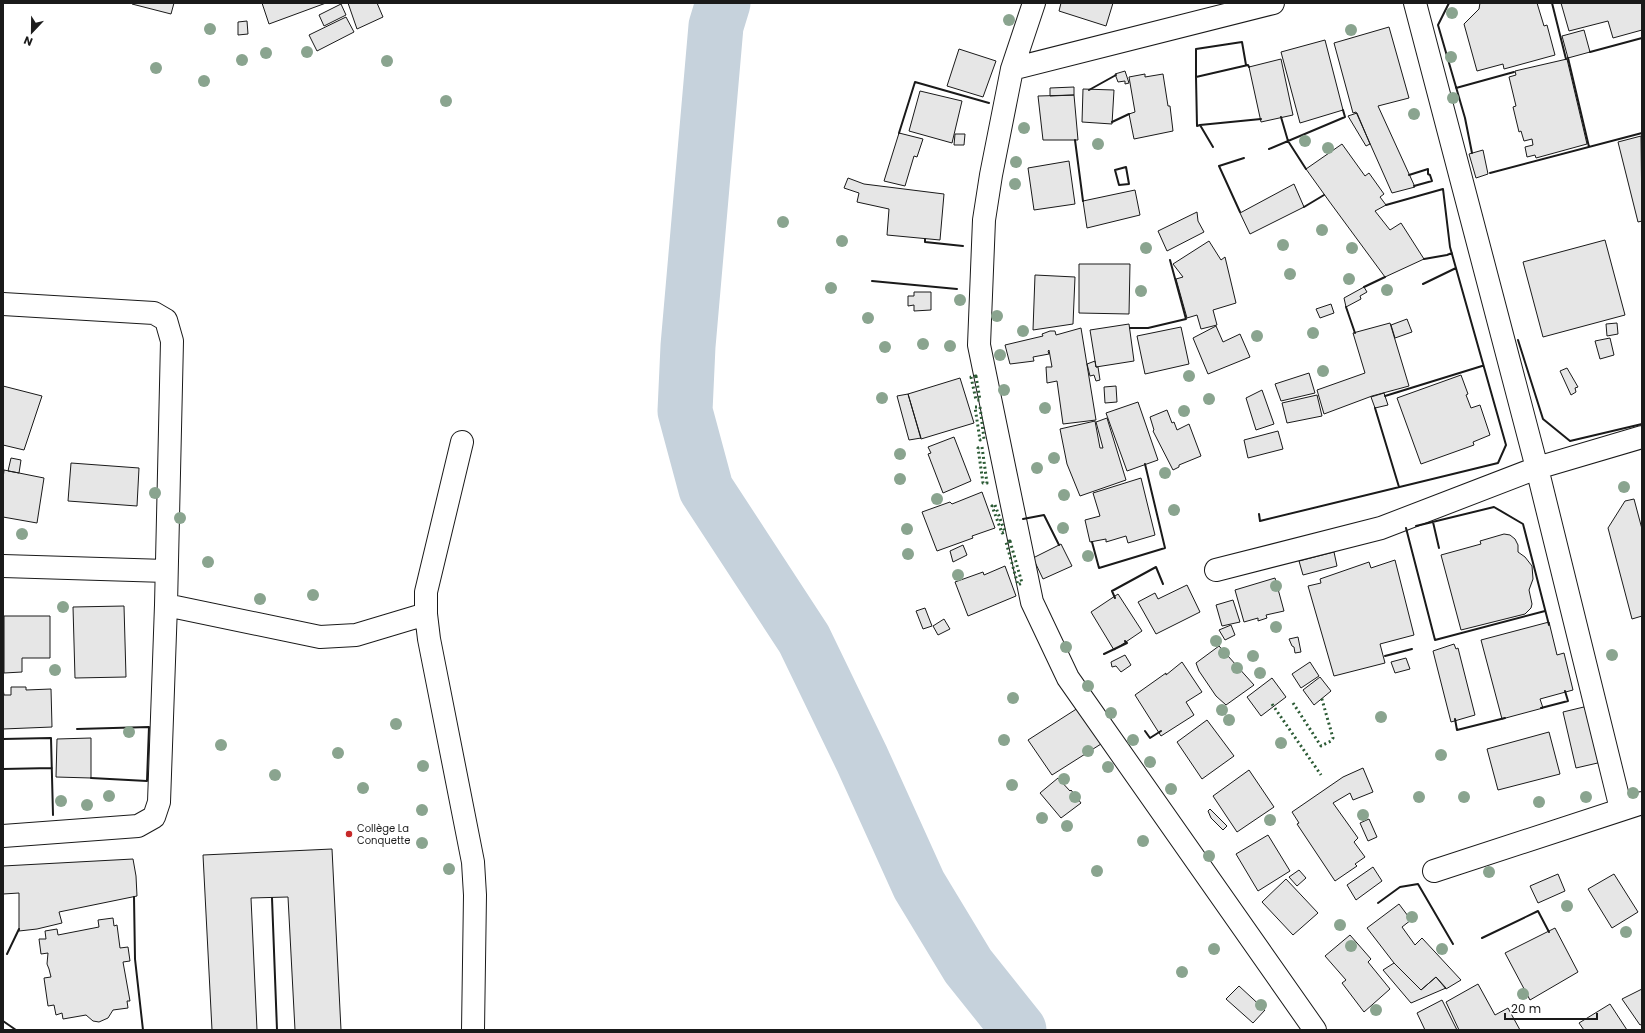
<svg xmlns="http://www.w3.org/2000/svg" width="1645" height="1033" viewBox="0 0 1645 1033" font-family="Poppins,sans-serif">
<rect width="100%" height="100%" fill="#fff"/>
<g fill="none" stroke-linecap="round" stroke-linejoin="round">
<!-- river -->
<path stroke="#c6d2dc" stroke-width="55" d="M723 3 716 26 688 346 685 411 706 489 804 639 862 759 919 885 968 966 1019 1030"/>
</g>
<!-- building -->
<path fill="#e6e6e6" stroke="#1a1a1a" d="M132 3H174L171 14 132 4Z
M262 3H326L269 24Z
M348 3H377L383 17 357 29Z
M1061 3H1113L1106 26 1059 11Z
M1480 3H1537L1544 26 1547 25 1555 55 1504 69 1503 64 1477 71 1464 24 1479 9Z
M1561 3H1642V30L1613 38 1608 21 1569 31Z
M341 4 346 15 324 26 319 15Z
M346 17 354 32 317 51 309 35Z
M247 21 248 34 238 35V22Z
M1389 27 1409 98 1378 106 1415 187 1392 193 1356 112 1353 113 1334 43Z
M1584 30 1590 52 1568 58 1562 36Z
M1325 40 1343 110 1300 123 1281 52Z
M959 49 996 61 983 97 947 86Z
M1281 59 1293 115 1261 122 1249 67Z
M1567 59 1587 144 1536 158 1535 155 1527 157 1525 147 1533 145 1532 139 1524 141 1521 131 1519 132 1513 107 1516 106 1509 77 1516 75 1515 71Z
M1125 71 1129 83 1125 84V81L1118 82 1115 74Z
M1145 74V77L1163 74 1168 106H1170L1173 131 1134 139 1129 114 1135 112 1129 77Z
M1074 87V95L1050 96V88Z
M1083 89 1114 90 1112 124 1082 122Z
M920 91 962 101 952 143 909 131Z
M1074 95 1078 140H1043L1038 96Z
M1357 113 1370 144 1366 146 1348 116Z
M899 133 923 139 917 157 914 156 905 186 884 181Z
M955 134H965L964 145H954Z
M1641 136 1642 221 1638 222 1618 142Z
M1342 144 1365 176 1369 173 1384 194 1380 197 1386 205 1375 211 1390 230 1401 223 1424 259 1385 277 1329 201 1306 169Z
M1483 150 1488 174 1476 178 1469 154Z
M1069 161 1075 204 1034 210 1028 168Z
M848 178 864 184 944 194 940 240 887 235 889 209 857 202 859 193 844 188Z
M1294 184 1304 207 1250 234 1240 213Z
M1135 190 1140 215 1087 228 1083 201Z
M1197 212 1198 221 1204 232 1167 251 1158 231Z
M1605 240 1625 315 1543 337 1523 262Z
M1209 241 1221 260 1225 257 1236 303 1213 310 1217 325 1201 329 1197 315 1187 318 1176 279 1183 277 1173 264Z
M1079 264H1130L1129 314 1079 313Z
M1035 275 1075 277 1073 324 1033 330Z
M1364 287 1367 292 1360 296 1361 299 1346 307 1344 298Z
M914 292H931V310L914 311V305L908 306V296H914Z
M1331 304 1334 313 1320 318 1316 309Z
M1407 319 1412 332 1395 338 1391 325Z
M1390 323 1409 386 1372 396 1324 414 1317 390 1365 373 1353 333Z
M1617 323 1618 334 1607 336 1606 324Z
M1129 324 1134 361 1096 367 1090 330Z
M1216 326 1223 342 1240 334 1250 357 1208 374 1193 338Z
M1181 327 1189 364 1145 374 1137 336Z
M1081 328 1096 420 1063 424 1057 381 1047 383 1046 367H1052L1049 350 1048 351 1049 354 1033 357 1034 361 1010 364 1005 345 1043 336 1042 334 1050 331H1055L1056 335Z
M1610 338 1614 355 1600 359 1595 341Z
M1095 361 1096 367H1098L1100 380 1096 381 1094 375 1090 376 1087 364Z
M1567 368 1578 387 1575 388 1576 392 1571 395 1560 371Z
M1309 373 1315 393 1281 401 1275 384Z
M1461 375 1468 394 1466 395 1471 408 1480 405 1490 435 1473 442 1474 445 1421 464 1397 398Z
M960 378 974 423 921 439 908 394Z
M3 386 42 396 24 450 3 445Z
M1116 386 1117 402 1105 403 1104 387Z
M1262 390 1274 424 1256 430 1246 398Z
M1384 393 1388 405 1375 408 1371 397Z
M908 394 921 438 909 440 897 396Z
M1317 395 1322 416 1287 423 1282 403Z
M1138 402 1158 460 1127 471 1106 413Z
M1167 410 1172 423 1174 422 1177 430 1189 424 1201 456 1179 465V467L1173 470 1153 431 1154 430 1150 417Z
M1107 418 1126 480 1080 496 1067 464 1060 429 1095 421 1100 448H1103L1096 422Z
M1278 431 1283 449 1248 458 1244 440Z
M954 437 971 481 943 493 928 454 931 453 928 447Z
M11 458 21 460 19 473 8 471Z
M71 463 139 468 137 506 68 501Z
M4 470 44 478 37 523 3 517V479Z
M1141 478 1155 535 1128 543 1126 536 1106 542V539L1090 542 1085 520 1100 516 1093 493Z
M982 492 995 528 972 536 973 538 937 551 922 512 950 502 952 504Z
M1634 499 1642 529V616L1632 619 1608 528 1625 501Z
M1504 534 1510 535 1515 539 1518 545V552L1525 557 1532 566 1533 579 1529 590 1532 604 1531 608 1525 614 1461 630 1441 555 1481 544 1480 541Z
M1061 544 1072 566 1043 579 1033 558Z
M963 545 967 555 953 562 950 551Z
M1334 552 1337 566 1303 575 1299 561Z
M1395 560 1414 635 1380 644 1385 663 1334 676 1308 586 1321 583 1320 579 1369 562 1371 568Z
M1005 566 1016 596 968 616 955 582 983 572 984 575Z
M1275 578 1284 611 1266 615 1267 618 1258 621V618L1244 622 1235 590Z
M1187 585 1200 612 1156 634 1138 602 1155 593 1158 599Z
M1118 594 1142 631 1114 650 1091 612Z
M1233 600 1240 622 1222 626 1216 605Z
M124 606 126 677 75 678 73 607Z
M925 608 932 626 923 629 916 611Z
M4 616H50V658H22V672L4 673Z
M944 619 950 629 938 635 933 626Z
M1549 622 1557 655 1564 653 1573 690 1540 699 1543 708 1502 719 1481 640Z
M1231 625 1235 635 1225 640 1219 630Z
M1298 637 1301 652 1295 653 1294 647 1292 646 1289 639Z
M1454 644 1456 649 1458 648 1475 715 1451 722 1433 651Z
M1219 646 1254 685 1226 705 1216 696 1199 671 1196 663Z
M1125 655 1131 665 1121 672 1116 666 1112 667 1111 662Z
M1406 658 1410 669 1395 673 1391 662Z
M1182 662 1202 692 1186 702 1194 715 1161 736 1135 695 1166 673V675Z
M1310 662 1319 676 1301 688 1292 674Z
M1320 677 1331 691 1314 705 1303 690Z
M1272 678 1286 697 1261 716 1247 697Z
M11 687H26V690L51 689 52 727 3 729V689L4 695H11Z
M1588 706 1602 762 1576 768 1563 712Z
M1078 708 1101 744 1052 775 1028 740Z
M1207 720 1234 756 1202 779 1177 742Z
M1549 732 1560 774 1498 790 1487 749Z
M91 738V778L56 777 57 739Z
M1363 768 1373 792 1353 800 1350 793 1333 803 1358 838 1354 842 1365 857 1355 864 1357 866 1335 881 1297 824 1299 823 1292 812 1343 777Z
M1249 770 1274 807 1237 832 1213 796Z
M1058 778 1070 791 1071 790 1081 803 1061 818 1040 793Z
M1210 809 1227 826 1223 830 1211 818 1208 811Z
M1369 819 1377 837 1368 841 1360 823Z
M1268 835 1290 871 1258 891 1236 854Z
M332 849 341 1030H295L288 897 251 898 257 1030H212L203 855Z
M133 859 136 876 137 896 59 912 62 923 37 929 19 931V893L3 894V866Z
M1373 867 1382 881 1356 900 1347 885Z
M1299 870 1306 878 1297 886 1289 877Z
M1558 874 1565 891 1538 903 1530 886Z
M1614 874 1638 912 1612 928 1588 889Z
M1286 879 1318 913 1293 935 1262 902Z
M1399 904 1411 920 1402 927 1415 945 1422 938 1461 980 1446 989 1436 977 1421 990 1394 963 1367 928Z
M113 918 114 926 117 925 120 948 128 947 130 961 123 962 130 1001H127L128 1008 113 1010 108 1018 99 1022 93 1021 86 1015 63 1019 62 1013 56 1015 54 1005 48 1006 44 978 51 977 49 969 47 964 48 953 41 954 39 939H46L45 931 57 929 58 935 99 927 98 920Z
M1555 928 1578 972 1530 1000 1505 953Z
M1350 935 1371 959 1368 962 1390 989 1364 1012 1342 983 1346 980 1325 956Z
M1394 963 1421 990 1436 977 1446 988 1411 1003 1383 970Z
M1478 984 1495 1015 1508 1008 1520 1030H1459L1446 1002Z
M1239 986 1265 1010 1253 1023 1226 999Z
M1642 989V1024L1640 1025 1622 999Z
M1442 1000 1457 1030H1425L1417 1013Z
M1610 1004 1627 1030H1584L1579 1023Z"/>
<g fill="none" stroke-linecap="round" stroke-linejoin="round">
<defs>
<path id="minor" d="M1034 3 1012 69 991 175 984 220 979 345 1032 602 1068 678 1315 1030
M1415 3 1537 468 1621 809
M1012 69 1273 3
M3 304 154 313 166 320 172 341 166 605 159 802 154 817 138 826 3 836
M462 442 426 592V614L429 639 473 862 475 895 473 1030
M3 566 166 571
M1216 570 1381 528 1537 468 1642 437
M166 605 320 637 356 635 426 614
M1434 871 1642 803"/>
</defs>
<!-- minor casing -->
<use href="#minor" stroke="#1a1a1a" stroke-width="24"/>
<!-- minor -->
<use href="#minor" stroke="#fff" stroke-width="22"/>
<!-- hedge -->
<path stroke="#2b5a34" stroke-width="3" stroke-dasharray="2 3" stroke-linecap="butt" d="M976 376 980 400H976L971 377Z
M975 407H980L984 439 980 440Z
M982 447 987 483H983L978 448Z
M995 505 1005 532 1002 533 992 506Z
M1010 541 1022 583 1018 585 1006 542Z
M1293 703 1321 746 1331 741 1333 738 1321 696
M1272 704 1321 775"/>
<!-- wall -->
<path stroke="#1a1a1a" stroke-width="2" d="M1449 3 1438 25 1465 118 1472 153
M1552 3 1566 59
M1590 52 1642 38
M1568 58 1589 147
M1196 77V49L1242 42 1246 65
M1456 88 1514 72
M1089 90 1116 75
M1281 117 1288 141 1306 169
M1112 122 1129 114
M1200 125 1197 126 1196 77 1248 65 1249 67
M899 133 915 82 989 103
M1075 140 1083 201
M1213 147 1200 125 1261 119
M1269 149 1345 117 1343 110
M1126 167 1129 184 1119 185 1115 170Z
M1490 173 1642 133
M1409 175 1428 169V174L1430 175 1432 181 1414 186
M1304 207 1324 195
M1240 212 1219 166 1244 158
M925 239V242L963 246
M1424 259 1447 255 1452 253
M872 281 957 289
M1423 284 1456 268
M1364 287 1385 277
M1346 307 1355 333
M1130 328H1148L1186 319 1170 260
M1518 340 1543 419 1570 441 1642 424
M1385 396 1482 366
M1375 408 1399 487
M1259 514 1260 521 1498 463 1506 445 1450 247 1443 189 1386 205
M1023 519 1044 515 1059 545
M1433 522 1439 548
M1416 526 1494 507 1523 524 1549 625
M1406 528 1435 640 1545 611
M1092 542 1099 568 1165 548 1145 464
M1115 598 1112 591 1156 567 1163 584
M1104 654 1127 643 1125 641
M1385 656 1412 649
M1541 708 1568 701 1565 691
M1455 719 1457 730 1505 718
M77 729 149 727 147 781 91 778
M1145 731 1150 738 1161 731
M3 739 51 738 53 815
M3 769 52 768
M134 897 135 959 143 1030
M272 898 277 1030
M1378 903 1400 887 1418 884 1453 944
M1482 938 1538 911 1549 932
M7 954 19 929
M3 1021 16 1030"/>
</g>
<!-- trees -->
<g fill="#8aa48f">
<circle cx="1452" cy="13" r="6"/>
<circle cx="1009" cy="20" r="6"/>
<circle cx="210" cy="29" r="6"/>
<circle cx="1351" cy="30" r="6"/>
<circle cx="307" cy="52" r="6"/>
<circle cx="266" cy="53" r="6"/>
<circle cx="1451" cy="57" r="6"/>
<circle cx="242" cy="60" r="6"/>
<circle cx="387" cy="61" r="6"/>
<circle cx="156" cy="68" r="6"/>
<circle cx="204" cy="81" r="6"/>
<circle cx="1453" cy="98" r="6"/>
<circle cx="446" cy="101" r="6"/>
<circle cx="1414" cy="114" r="6"/>
<circle cx="1024" cy="128" r="6"/>
<circle cx="1305" cy="141" r="6"/>
<circle cx="1098" cy="144" r="6"/>
<circle cx="1328" cy="148" r="6"/>
<circle cx="1016" cy="162" r="6"/>
<circle cx="1015" cy="184" r="6"/>
<circle cx="783" cy="222" r="6"/>
<circle cx="1322" cy="230" r="6"/>
<circle cx="842" cy="241" r="6"/>
<circle cx="1283" cy="245" r="6"/>
<circle cx="1146" cy="248" r="6"/>
<circle cx="1352" cy="248" r="6"/>
<circle cx="1290" cy="274" r="6"/>
<circle cx="1349" cy="279" r="6"/>
<circle cx="831" cy="288" r="6"/>
<circle cx="1387" cy="290" r="6"/>
<circle cx="1141" cy="291" r="6"/>
<circle cx="960" cy="300" r="6"/>
<circle cx="997" cy="316" r="6"/>
<circle cx="868" cy="318" r="6"/>
<circle cx="1023" cy="331" r="6"/>
<circle cx="1313" cy="333" r="6"/>
<circle cx="1257" cy="336" r="6"/>
<circle cx="923" cy="344" r="6"/>
<circle cx="950" cy="346" r="6"/>
<circle cx="885" cy="347" r="6"/>
<circle cx="1000" cy="355" r="6"/>
<circle cx="1323" cy="371" r="6"/>
<circle cx="1189" cy="376" r="6"/>
<circle cx="1004" cy="390" r="6"/>
<circle cx="882" cy="398" r="6"/>
<circle cx="1209" cy="399" r="6"/>
<circle cx="1045" cy="408" r="6"/>
<circle cx="1184" cy="411" r="6"/>
<circle cx="900" cy="454" r="6"/>
<circle cx="1054" cy="458" r="6"/>
<circle cx="1037" cy="468" r="6"/>
<circle cx="1165" cy="473" r="6"/>
<circle cx="900" cy="479" r="6"/>
<circle cx="1624" cy="487" r="6"/>
<circle cx="155" cy="493" r="6"/>
<circle cx="1064" cy="495" r="6"/>
<circle cx="937" cy="499" r="6"/>
<circle cx="1174" cy="510" r="6"/>
<circle cx="180" cy="518" r="6"/>
<circle cx="1063" cy="528" r="6"/>
<circle cx="907" cy="529" r="6"/>
<circle cx="22" cy="534" r="6"/>
<circle cx="908" cy="554" r="6"/>
<circle cx="1088" cy="556" r="6"/>
<circle cx="208" cy="562" r="6"/>
<circle cx="958" cy="575" r="6"/>
<circle cx="1276" cy="586" r="6"/>
<circle cx="313" cy="595" r="6"/>
<circle cx="260" cy="599" r="6"/>
<circle cx="63" cy="607" r="6"/>
<circle cx="1276" cy="627" r="6"/>
<circle cx="1216" cy="641" r="6"/>
<circle cx="1066" cy="647" r="6"/>
<circle cx="1224" cy="653" r="6"/>
<circle cx="1612" cy="655" r="6"/>
<circle cx="1253" cy="656" r="6"/>
<circle cx="1237" cy="668" r="6"/>
<circle cx="55" cy="670" r="6"/>
<circle cx="1260" cy="673" r="6"/>
<circle cx="1088" cy="686" r="6"/>
<circle cx="1013" cy="698" r="6"/>
<circle cx="1222" cy="710" r="6"/>
<circle cx="1111" cy="713" r="6"/>
<circle cx="1381" cy="717" r="6"/>
<circle cx="1229" cy="720" r="6"/>
<circle cx="396" cy="724" r="6"/>
<circle cx="129" cy="732" r="6"/>
<circle cx="1004" cy="740" r="6"/>
<circle cx="1133" cy="740" r="6"/>
<circle cx="1281" cy="743" r="6"/>
<circle cx="221" cy="745" r="6"/>
<circle cx="1088" cy="751" r="6"/>
<circle cx="338" cy="753" r="6"/>
<circle cx="1441" cy="755" r="6"/>
<circle cx="1150" cy="762" r="6"/>
<circle cx="423" cy="766" r="6"/>
<circle cx="1108" cy="767" r="6"/>
<circle cx="275" cy="775" r="6"/>
<circle cx="1064" cy="779" r="6"/>
<circle cx="1012" cy="785" r="6"/>
<circle cx="363" cy="788" r="6"/>
<circle cx="1171" cy="789" r="6"/>
<circle cx="1633" cy="793" r="6"/>
<circle cx="109" cy="796" r="6"/>
<circle cx="1075" cy="797" r="6"/>
<circle cx="1419" cy="797" r="6"/>
<circle cx="1464" cy="797" r="6"/>
<circle cx="1586" cy="797" r="6"/>
<circle cx="61" cy="801" r="6"/>
<circle cx="1539" cy="802" r="6"/>
<circle cx="87" cy="805" r="6"/>
<circle cx="422" cy="810" r="6"/>
<circle cx="1363" cy="815" r="6"/>
<circle cx="1042" cy="818" r="6"/>
<circle cx="1270" cy="820" r="6"/>
<circle cx="1067" cy="826" r="6"/>
<circle cx="1143" cy="841" r="6"/>
<circle cx="422" cy="843" r="6"/>
<circle cx="1209" cy="856" r="6"/>
<circle cx="449" cy="869" r="6"/>
<circle cx="1097" cy="871" r="6"/>
<circle cx="1489" cy="872" r="6"/>
<circle cx="1567" cy="906" r="6"/>
<circle cx="1412" cy="917" r="6"/>
<circle cx="1340" cy="925" r="6"/>
<circle cx="1626" cy="932" r="6"/>
<circle cx="1351" cy="946" r="6"/>
<circle cx="1214" cy="949" r="6"/>
<circle cx="1442" cy="949" r="6"/>
<circle cx="1182" cy="972" r="6"/>
<circle cx="1523" cy="994" r="6"/>
<circle cx="1261" cy="1005" r="6"/>
<circle cx="1376" cy="1010" r="6"/>
</g>
<!-- markers -->
<circle fill="#c62828" stroke="#fff" stroke-width="1.5" cx="349" cy="834" r="4"/>
<g text-anchor="middle" stroke-width="3" stroke-linejoin="round" paint-order="stroke">
<!-- poi labels -->
<g font-size="10" fill="#1a1a1a" stroke="#fff" text-anchor="start">
<text x="357" y="832">Collège La<tspan x="357" dy="12">Conquette</tspan></text>
</g>
</g>
<!-- border -->
<rect width="1645" height="1033" fill="none" stroke="#1a1a1a" stroke-width="8"/>
<!-- north arrow -->
<g transform="translate(32 32) rotate(202)" stroke="#ffffff" stroke-width="3" paint-order="stroke">
<path d="M0-3L7 15L0 10L-7 15Z" fill="#1a1a1a"/>
<text y="-6" font-size="11" font-weight="bold" text-anchor="middle" fill="#1a1a1a">N</text>
</g>
<!-- scale -->
<path d="M1505 1013v6h92v-6" fill="none" stroke="#1a1a1a" stroke-width="2"/>
<text x="1511" y="1013" font-size="12" fill="#1a1a1a" stroke="#ffffff" stroke-width="3" paint-order="stroke">20 m</text>
</svg>
